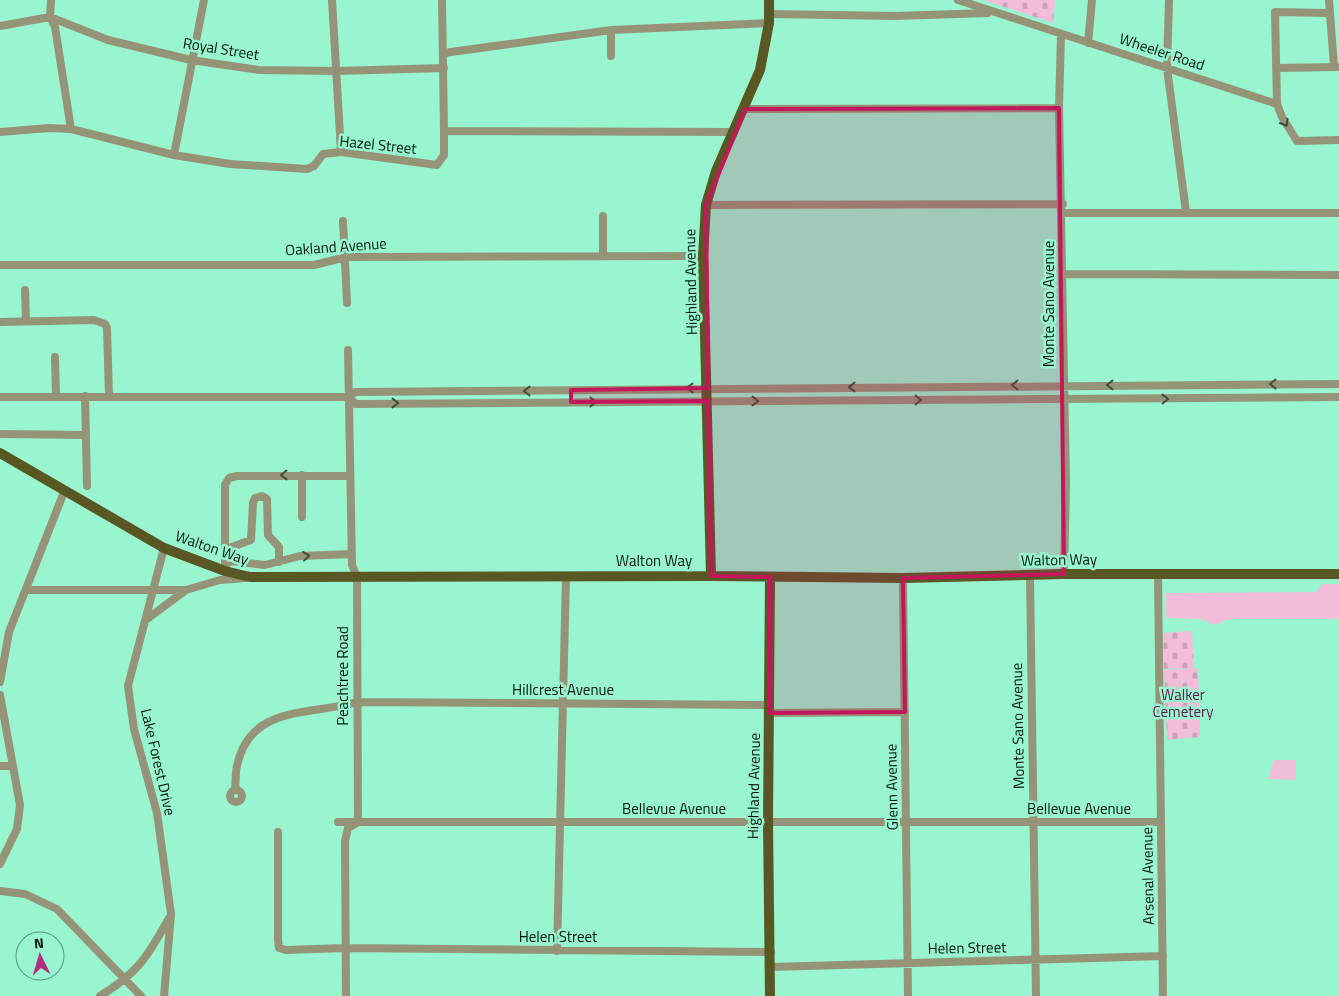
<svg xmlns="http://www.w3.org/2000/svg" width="1339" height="996" viewBox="0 0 1339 996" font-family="'Titillium Web',sans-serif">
<defs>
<pattern id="cemetery-stones" width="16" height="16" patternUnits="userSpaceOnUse" patternTransform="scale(1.25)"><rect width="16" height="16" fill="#f1bdd8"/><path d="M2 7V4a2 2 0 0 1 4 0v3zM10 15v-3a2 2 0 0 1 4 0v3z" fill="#cda2b8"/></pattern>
</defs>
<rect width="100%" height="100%" fill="#98f5d0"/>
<!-- green -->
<path fill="#f1bdd8" d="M1322 584H1339V619H1235L1226 620 1216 625 1199 619 1166 618V593L1316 592Z
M1274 760H1296V780L1268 779Z"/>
<!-- cemetery -->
<path fill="url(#cemetery-stones)" d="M983 0H1055L1053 23Z
M1192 631 1194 668 1164 669 1163 633Z
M1198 668 1200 737 1167 740 1164 670Z"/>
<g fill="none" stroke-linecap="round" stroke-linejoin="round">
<!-- minor -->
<path stroke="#959479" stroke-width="8" d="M51 0 50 17 55 27 71 129
M332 0 341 152
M442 0 444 131
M958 0 1277 104
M1169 0 1167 68 1186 212
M1329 0 1334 67
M1330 13 1275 12 1277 104 1282 117 1297 141 1339 140
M769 14 895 16 988 13
M0 26 50 17 108 40 191 60 259 70 336 71 444 68
M1061 34 1059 108 1066 483 1064 574
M1088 43 1092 0
M444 53 611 30 769 23
M611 56V30
M1277 68 1337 67
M745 109 1059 108
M0 132 49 128 71 129 174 155 230 164 307 169 314 166 323 154 341 152 437 165 444 155V131L734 132
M174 155 204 0
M706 205 1063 204
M1063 213H1339
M343 221 347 303
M603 255V216
M0 265H314L346 257 703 256
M1062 274 1339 275
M25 290 26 321
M0 322 94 320 105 324 107 328 109 396
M55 357 56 396
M85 396 87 486
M0 397H350L355 392 1339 384
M350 397 355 404 1339 397
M0 434 86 435
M302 475V517
M226 549 251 540 253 503 255 498 262 496 267 499 268 535 279 547V562
M226 565 231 561 265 565 300 556 352 554
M225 571V485L229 478 237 476H350
M1030 575 1036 996
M1158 575 1163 996
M903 578 908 996
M27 590H186
M147 619 186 590 220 580 246 578
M0 682 9 632 64 492
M0 695 20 805 17 829 0 864
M770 713 905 712
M0 766H13
M230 796a6 6 0 1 1 12 0a6 6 0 1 1-12 0Z
M235 790C236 782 235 774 237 766 250 704 310 716 357 702L770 705
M338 822H1161
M278 832V940L279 948 286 950 344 948 771 952
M0 891 25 894 57 909 141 996
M557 951 566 576
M771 967 1163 956
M100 996C138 973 148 956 169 918
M164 996 171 914 157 813 134 729 128 686 164 548
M346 996 345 841 348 828 358 822 357 577 352 565 348 350"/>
<!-- major -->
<path stroke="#595723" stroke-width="10" d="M0 453 164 548 225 571 250 577 711 576 903 578 1064 574H1339
M711 576 703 256 706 205 716 171 760 70 769 23V0
M770 577 768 822 770 996"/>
</g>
<!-- one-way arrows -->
<defs><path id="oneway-chevron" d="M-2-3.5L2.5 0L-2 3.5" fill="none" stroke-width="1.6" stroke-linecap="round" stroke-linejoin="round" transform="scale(1.25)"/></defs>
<g stroke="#434e3c">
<use href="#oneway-chevron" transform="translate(1285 123) rotate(60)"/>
<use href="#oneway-chevron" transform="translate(1273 384) rotate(180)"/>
<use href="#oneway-chevron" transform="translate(1015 385) rotate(179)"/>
<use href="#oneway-chevron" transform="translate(1110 385) rotate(180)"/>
<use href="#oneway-chevron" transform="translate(852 387) rotate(180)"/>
<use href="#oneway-chevron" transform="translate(690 388) rotate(179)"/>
<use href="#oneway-chevron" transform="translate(527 391) rotate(180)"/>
<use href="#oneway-chevron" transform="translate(1165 399) rotate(-1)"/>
<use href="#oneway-chevron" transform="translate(918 400)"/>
<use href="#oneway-chevron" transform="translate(755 401)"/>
<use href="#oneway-chevron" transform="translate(593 402)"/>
<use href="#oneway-chevron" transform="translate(395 403)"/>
<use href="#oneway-chevron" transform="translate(284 475) rotate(179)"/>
<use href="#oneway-chevron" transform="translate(306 556) rotate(-7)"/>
</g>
<!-- marked area -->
<path fill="#c2185b" fill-opacity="0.2" stroke="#c2185b" stroke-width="4" stroke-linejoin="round" d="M1059 108 1064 574 903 578 905 712 770 713V577L711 576 708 401 571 402V390L708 388 706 205 745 109Z"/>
<g text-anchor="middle" stroke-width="5" stroke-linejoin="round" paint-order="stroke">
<!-- street labels -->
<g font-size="15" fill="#00150b" stroke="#98f5d0">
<text transform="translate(221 49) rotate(9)" y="5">Royal Street</text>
<text transform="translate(1162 52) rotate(18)" y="5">Wheeler Road</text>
<text transform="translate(378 145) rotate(6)" y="5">Hazel Street</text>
<text transform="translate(336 247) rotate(-4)" y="5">Oakland Avenue</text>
<text transform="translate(691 282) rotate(-91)" y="5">Highland Avenue</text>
<text transform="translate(1049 304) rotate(-90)" y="5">Monte Sano Avenue</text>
<text transform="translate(212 548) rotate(19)" y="5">Walton Way</text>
<text transform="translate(1059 560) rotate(-1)" y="5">Walton Way</text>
<text x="654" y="566">Walton Way</text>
<text transform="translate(343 676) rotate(-90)" y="5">Peachtree Road</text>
<text x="563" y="695">Hillcrest Avenue</text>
<text transform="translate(1018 726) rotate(-91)" y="5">Monte Sano Avenue</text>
<text transform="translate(158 762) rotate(77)" y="5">Lake Forest Drive</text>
<text transform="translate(754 786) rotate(-89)" y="5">Highland Avenue</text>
<text transform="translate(892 787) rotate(-91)" y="5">Glenn Avenue</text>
<text x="674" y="814">Bellevue Avenue</text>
<text x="1079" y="814">Bellevue Avenue</text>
<text transform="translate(1148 876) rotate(-91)" y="5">Arsenal Avenue</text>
<text x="558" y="942">Helen Street</text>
<text transform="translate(967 948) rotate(-1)" y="5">Helen Street</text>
</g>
<!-- park labels -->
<g font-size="15" fill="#601845" stroke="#98f5d0">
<text x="1183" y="700">Walker<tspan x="1183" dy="17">Cemetery</tspan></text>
</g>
</g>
<!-- north arrow -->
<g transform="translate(40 956) rotate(355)"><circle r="24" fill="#98f5d0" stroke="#5b9b81"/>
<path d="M0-4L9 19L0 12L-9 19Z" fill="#af307f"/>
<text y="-8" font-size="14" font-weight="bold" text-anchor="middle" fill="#00150b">N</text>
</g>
</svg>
